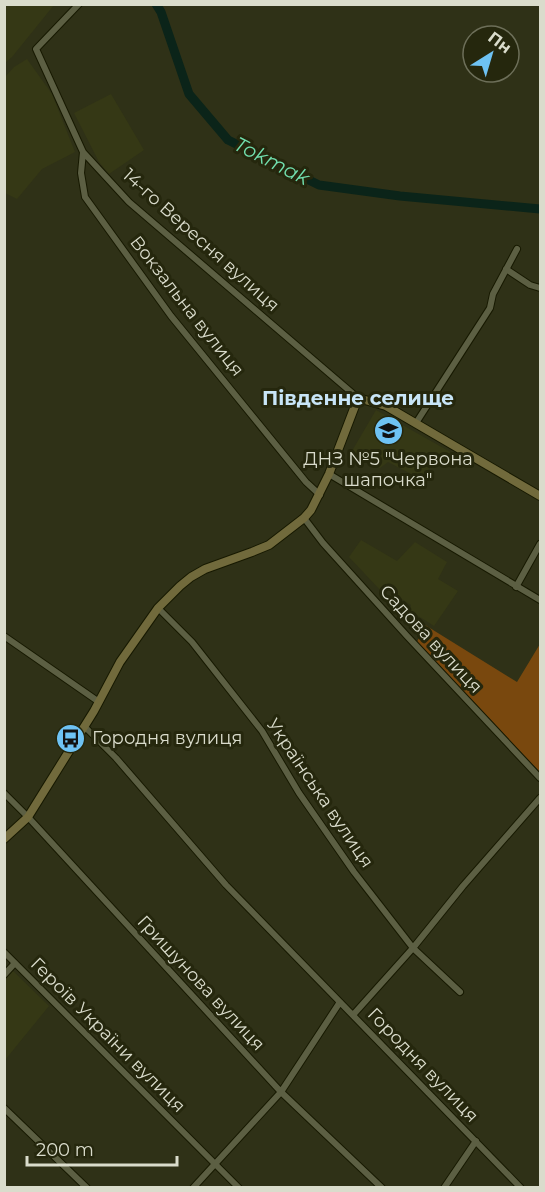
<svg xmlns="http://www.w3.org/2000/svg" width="545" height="1192" viewBox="0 0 545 1192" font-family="Montserrat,sans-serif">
<rect width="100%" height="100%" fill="#2f3117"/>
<!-- built -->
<path fill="#353815" d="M5 4 54 5 12 57 5 63Z
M27 59 52 94 75 152 42 169 17 199 5 193V77L14 67Z
M111 94 144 150 109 174 99 162 74 113Z
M376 410 461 458 456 466 435 461 421 479 388 462 380 468 352 451Z
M361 540 397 561 415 542 447 562 438 579 458 591 434 626 409 610 411 605 388 590 381 591 349 557Z
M12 970 49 1006 5 1060V978Z"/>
<!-- green -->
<path fill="#79480e" d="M425 625 517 682 540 644V772L417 642Z"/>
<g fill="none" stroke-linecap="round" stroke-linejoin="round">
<!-- river -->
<path stroke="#0b2419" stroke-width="9" d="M156 4 161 12 189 94 228 140 319 185 400 196 540 209"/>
<defs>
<path id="street" d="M79 4 36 49 83 152 129 202 358 398
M83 152 81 173 85 197 171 316 306 482 320 495
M506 269 530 285 540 288
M416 423 490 308 493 294 517 249
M329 474 540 600
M304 518 323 543 407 636 540 778
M516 587 540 544
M158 608 192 642 262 731 299 793 354 872 413 948 460 992
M4 636 99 702
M84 726 116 758 226 885 521 1188
M4 793 28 817 281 1092 382 1188
M4 952 239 1188
M4 975 15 963
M353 1015 413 948 463 886 540 798
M4 1108 87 1188
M193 1188 281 1092 340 1002
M444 1188 476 1141"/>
<path id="secondary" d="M4 839 28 817 94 711 120 662 158 608 180 586 191 577 205 569 252 552 269 545 304 518 311 510 329 474 358 398 386 406 540 496"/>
</defs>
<!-- street casing -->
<use href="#street" stroke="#171901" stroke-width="8"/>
<!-- secondary casing -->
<use href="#secondary" stroke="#171901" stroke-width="10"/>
<!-- street -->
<use href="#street" stroke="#5c5f43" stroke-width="6"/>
<!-- secondary -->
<use href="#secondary" stroke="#716a3c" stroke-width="8"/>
</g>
<!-- icons -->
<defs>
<symbol id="school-disc" viewBox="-11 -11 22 22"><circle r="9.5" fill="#6ec2f3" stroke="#25270d"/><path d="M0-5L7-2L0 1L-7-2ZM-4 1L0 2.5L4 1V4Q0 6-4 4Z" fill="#111"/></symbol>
<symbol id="bus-disc" viewBox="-11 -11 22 22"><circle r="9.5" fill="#6ec2f3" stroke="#25270d"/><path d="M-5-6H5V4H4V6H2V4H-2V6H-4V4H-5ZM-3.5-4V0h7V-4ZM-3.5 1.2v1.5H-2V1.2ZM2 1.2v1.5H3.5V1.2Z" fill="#111"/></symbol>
</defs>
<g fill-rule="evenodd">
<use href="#school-disc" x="372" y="414" width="33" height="33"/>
<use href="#bus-disc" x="54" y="722" width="33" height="33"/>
</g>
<g text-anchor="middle" stroke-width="6" stroke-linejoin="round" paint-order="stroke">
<!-- street labels -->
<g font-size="18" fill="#dadccc" stroke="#25270d">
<text transform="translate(201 240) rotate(42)" y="6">14-го Вересня вулиця</text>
<text transform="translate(187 306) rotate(52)" y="6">Вокзальна вулиця</text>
<text transform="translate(431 639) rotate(47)" y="6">Садова вулиця</text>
<text transform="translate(320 793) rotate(56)" y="6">Українська вулиця</text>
<text transform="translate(201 983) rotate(47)" y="6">Гришунова вулиця</text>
<text transform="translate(108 1035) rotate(45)" y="6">Героїв України вулиця</text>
<text transform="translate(423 1065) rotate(46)" y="6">Городня вулиця</text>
</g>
<!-- poi labels -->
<g font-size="18" fill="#dadccc" stroke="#25270d">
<text x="388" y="465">ДНЗ №5 "Червона<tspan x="388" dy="21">шапочка"</tspan></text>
<text x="92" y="744" text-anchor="start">Городня вулиця</text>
</g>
<!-- water labels -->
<g font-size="20" font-style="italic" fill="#71dfae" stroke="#25270d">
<text transform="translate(272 161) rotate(27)" y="7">Tokmak</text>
</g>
<!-- neighbourhood labels -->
<g font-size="20" font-weight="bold" fill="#c8e5f7" stroke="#25270d">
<text x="358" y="405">Південне селище</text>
</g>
</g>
<!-- border -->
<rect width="545" height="1192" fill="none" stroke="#dadccc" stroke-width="12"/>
<!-- north arrow -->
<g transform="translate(491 54) rotate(37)"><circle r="28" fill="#25270d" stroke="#6d6f59" stroke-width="1.5"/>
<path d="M0-4.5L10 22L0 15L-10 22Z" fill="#6ec2f3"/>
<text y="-9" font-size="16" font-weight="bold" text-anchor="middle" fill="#dadccc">Пн</text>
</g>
<!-- scale -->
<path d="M27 1156v9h150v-9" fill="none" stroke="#dadccc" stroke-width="3"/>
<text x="36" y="1156" font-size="18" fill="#dadccc" stroke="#25270d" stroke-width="4.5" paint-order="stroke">200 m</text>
</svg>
